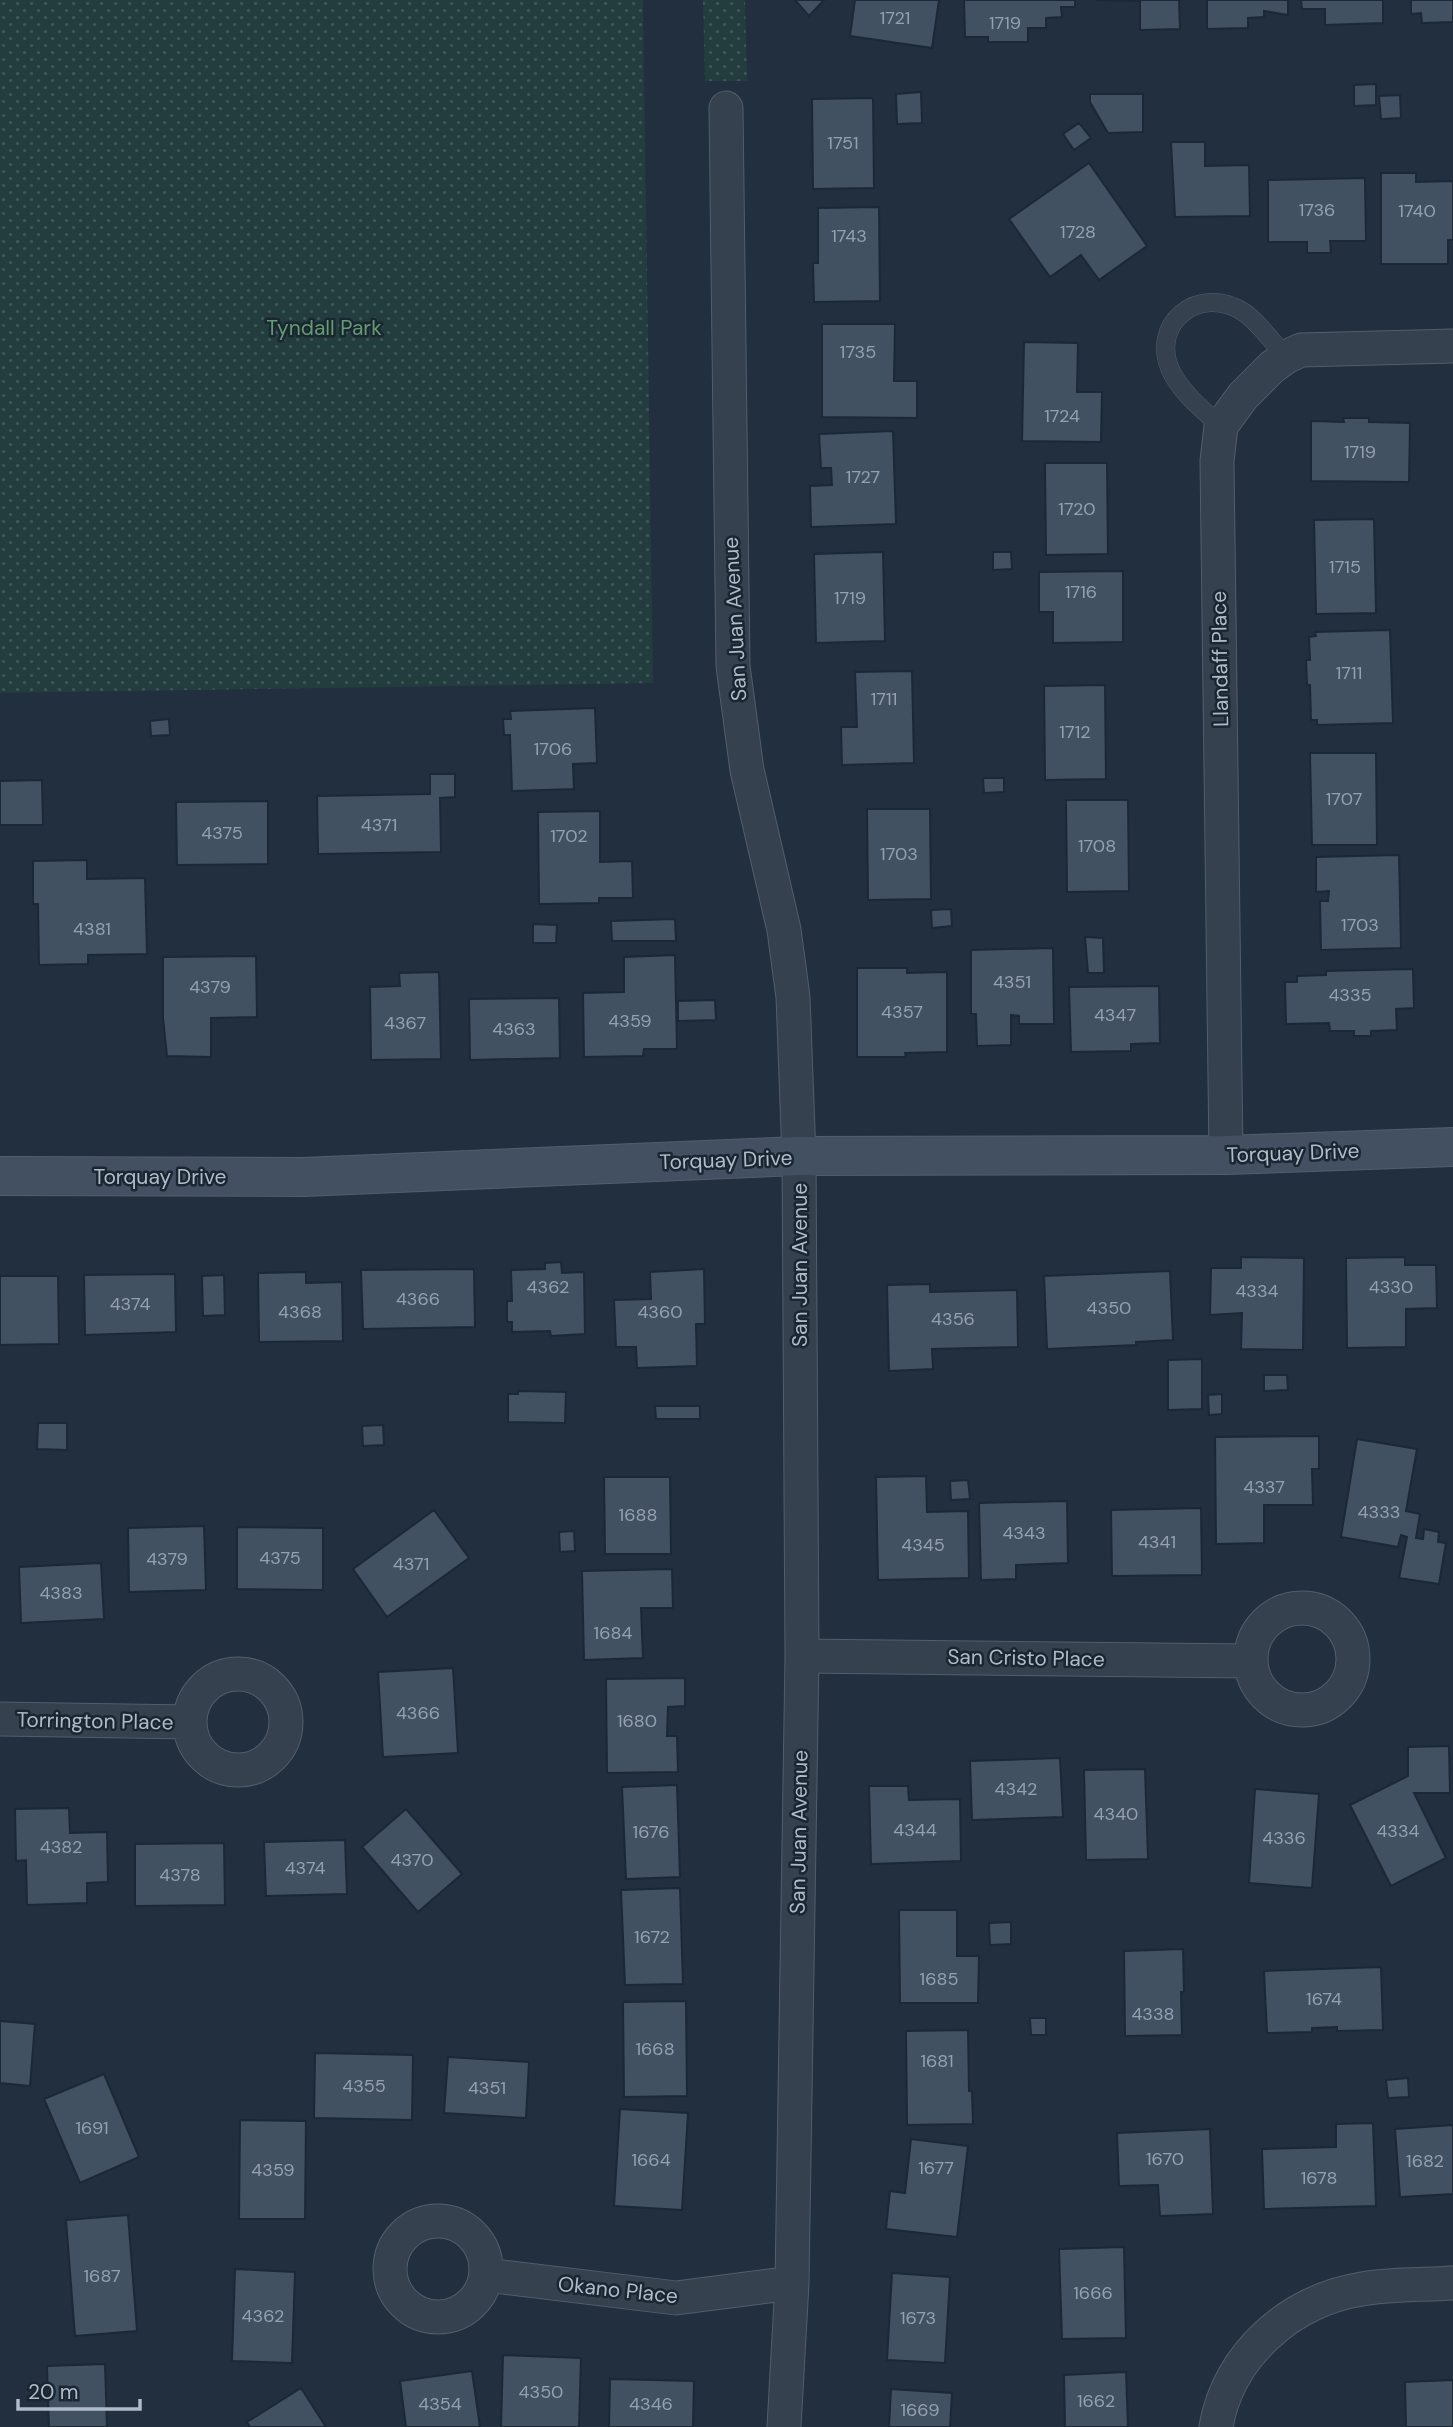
<svg xmlns="http://www.w3.org/2000/svg" width="1453" height="2427" viewBox="0 0 1453 2427" font-family="'DM Sans',sans-serif">
<defs>
<pattern id="park-dots" width="8" height="8" patternUnits="userSpaceOnUse" patternTransform="scale(1.75)"><rect width="8" height="8" fill="#233d3f"/><path d="M2 2h.1M6 6h.1" fill="none" stroke="#405759" stroke-width="1.8" stroke-linecap="round"/></pattern>
</defs>
<rect width="100%" height="100%" fill="#212f3e"/>
<!-- park -->
<path fill="url(#park-dots)" d="M0 0H643L653 683 0 693Z
M703 0H745L747 81H705Z"/>
<!-- building -->
<path fill="#415162" stroke="#1c2835" stroke-width="2" d="M795 0H824L809 16Z
M855 0H939L932 48 850 36Z
M964 0H1075V7H1061L1062 17 1046 18V28H1028V42H988V37H965Z
M1096 0H1179L1180 29 1140 30V1Z
M1207 0H1288V15L1264 11V17L1248 18V28L1207 29Z
M1301 0H1383V23L1325 25V9H1302Z
M1411 0H1453V22L1422 23 1421 13 1411 14Z
M1376 84V105L1354 106V85Z
M921 92 922 123 897 124 896 94Z
M1090 94H1143V132L1108 133 1090 102Z
M1400 95 1401 118 1381 119 1379 96Z
M873 98 874 188 813 189 812 99Z
M1079 123 1091 138 1074 150 1063 134Z
M1171 142H1205V166L1249 165 1250 216 1175 217Z
M1089 163 1147 246 1099 280 1081 255 1050 277 1009 219Z
M1381 173H1416V182L1453 181V240H1448V264H1381Z
M1365 178 1366 241H1330L1331 253H1307V242H1268V180Z
M879 207 880 301 814 302 813 263H818V208Z
M822 324H895L894 381H917V418L822 417Z
M1024 342 1078 343 1077 392H1102L1101 442 1022 441Z
M1343 418H1369V422L1410 423 1409 482 1311 481V421L1344 422Z
M893 431 896 524 811 527 810 486 832 485 831 468H821L819 434Z
M1045 463H1107L1108 554 1046 555Z
M1374 519 1376 613 1316 614 1314 520Z
M883 552 885 641 816 643 814 554Z
M993 552H1011L1012 569 993 570Z
M1123 571V642L1053 643V612H1039V572Z
M1390 630 1393 723 1317 725V720H1311L1310 685H1307L1306 660H1310L1309 637 1316 636 1315 632Z
M912 671 914 763 842 765 841 727H857L855 672Z
M1105 685 1106 779 1045 780 1044 686Z
M595 708 597 763 573 764 574 789 512 791 510 735H504L503 719H511L510 711Z
M169 719 170 735 151 736 150 721Z
M1310 753H1376L1377 845H1312Z
M430 774H455V797L440 798 441 852 318 854 317 796 430 794Z
M983 778H1004V792L984 793Z
M42 780 43 825H0V781Z
M1066 800H1128L1129 891 1067 892Z
M268 801V864L177 865 176 802Z
M867 809H930L931 899 868 900Z
M600 811V862L632 861 633 898H599V903L539 904 538 812Z
M1399 855 1401 948 1321 950 1320 901H1328L1329 891 1316 892V857Z
M87 860V879L145 878 147 954 88 955V964L39 965 38 904H33V861Z
M951 909 952 926 932 928 931 910Z
M675 919 676 941H612L611 921Z
M533 924 557 925 556 943H533Z
M1085 937 1103 938 1104 973H1088Z
M1053 948 1054 1024H1019V1016L1011 1015V1045L977 1046 976 1014H971V950Z
M675 955 677 1049H644L643 1056 584 1057 583 993 624 992V957Z
M256 956 257 1017 211 1018V1057L167 1056 163 1018V957Z
M857 968H907V973L947 972V1052L905 1053 906 1057H857Z
M1413 969 1414 1008 1396 1009 1397 1030 1371 1031V1036H1354V1031H1330L1329 1023 1286 1024 1285 982H1297V976L1326 975V971Z
M439 972 441 1059 371 1060 370 987 400 986 399 973Z
M1159 986 1160 1043 1131 1044V1051L1071 1052 1069 987Z
M559 998 560 1058 470 1060 469 999Z
M715 1000 716 1020 678 1021V1001Z
M1241 1257 1304 1258 1303 1350 1241 1349 1242 1313 1210 1315 1211 1268H1241Z
M1405 1257V1265H1436L1437 1308 1406 1309V1347L1347 1348 1346 1258Z
M561 1262 562 1273 584 1272 585 1334 551 1336 550 1331 512 1332V1322H507V1301H512L511 1270 545 1269V1263Z
M474 1269 475 1327 363 1329 361 1270Z
M704 1269 705 1324H696L697 1366 637 1368 636 1347H616L614 1300 651 1299 650 1272Z
M1170 1271 1173 1340 1136 1342V1345L1047 1349 1044 1276Z
M306 1272V1283L342 1282 343 1341 259 1342 258 1273Z
M175 1274 176 1332 85 1335 84 1275Z
M224 1275 225 1315 203 1316 202 1276Z
M0 1276H58L59 1344 0 1345Z
M930 1284V1292L1017 1290 1018 1347 932 1349 933 1369 889 1371 887 1285Z
M1202 1359V1409L1168 1410V1360Z
M1264 1375H1287L1288 1390 1264 1391Z
M518 1391 566 1392 565 1423 508 1422V1394H518Z
M1222 1394V1414L1209 1415 1208 1395Z
M655 1406H700V1419H656Z
M38 1423H67V1450L37 1449Z
M383 1425 384 1445 363 1446 362 1426Z
M1319 1436V1469H1312L1313 1505H1264V1543L1216 1544 1215 1437Z
M1357 1439 1417 1449 1406 1511 1420 1514 1416 1538 1423 1539 1424 1529 1439 1532 1438 1542 1446 1543 1439 1584 1399 1578 1407 1537 1401 1535 1398 1547 1341 1537Z
M926 1476 927 1512 968 1511 969 1578 878 1580 876 1477Z
M604 1477H670L671 1554H605Z
M968 1480 970 1499 951 1500 950 1481Z
M1067 1501 1068 1563 1016 1565V1579L981 1580 979 1503Z
M1201 1508 1202 1575 1112 1576 1111 1510Z
M434 1510 469 1558 387 1617 353 1569Z
M204 1526 206 1590 129 1592 128 1528Z
M237 1527 323 1528V1590L237 1589Z
M574 1531 575 1551 560 1552 559 1532Z
M101 1563 104 1619 21 1623 19 1567Z
M672 1569 673 1608H641L643 1658 584 1660 582 1571Z
M453 1668 458 1753 383 1757 378 1672Z
M685 1678V1706L668 1707 667 1736H677L678 1772 607 1773 606 1679Z
M1449 1746 1450 1793H1414L1446 1858 1391 1886 1350 1805 1408 1776V1747Z
M1060 1758 1063 1817 972 1820 970 1761Z
M1145 1769 1148 1859 1086 1860 1084 1770Z
M677 1785 680 1877 626 1879 622 1787Z
M869 1786H908L909 1800 960 1799 961 1861 871 1864Z
M1255 1789 1319 1794 1312 1888 1249 1883Z
M69 1808 70 1833 107 1832 108 1882 87 1883V1903L27 1905 26 1860 16 1861 15 1809Z
M406 1809 462 1874 418 1912 362 1847Z
M345 1840 347 1894 266 1896 264 1842Z
M224 1843 225 1905 135 1906V1844Z
M680 1888 683 1984 625 1985 621 1890Z
M899 1910H957V1956H979L978 2003H900Z
M1011 1922V1944L990 1945 989 1923Z
M1183 1949 1184 1992H1181L1182 2035 1125 2036 1124 1951Z
M1381 1967 1383 2030 1337 2031V2027L1312 2028V2032L1267 2033 1264 1971Z
M686 2001 687 2096 624 2097 623 2002Z
M1030 2018H1046V2035H1031Z
M0 2021 35 2024 30 2086 0 2083Z
M968 2030 969 2091H972L973 2124 907 2125 906 2031Z
M315 2053 413 2055 412 2120 314 2118Z
M448 2057 529 2062 526 2118 444 2113Z
M104 2074 139 2157 80 2183 44 2099Z
M1408 2078 1409 2097 1388 2098 1386 2080Z
M620 2109 688 2113 682 2210 614 2206Z
M240 2120 306 2121 305 2219H239Z
M1373 2123 1376 2206 1264 2209 1262 2149 1336 2147V2124Z
M1453 2125V2194L1400 2197 1395 2129Z
M1210 2129 1213 2214 1160 2216 1158 2185 1119 2186 1117 2133Z
M911 2139 968 2146 957 2237 886 2229 890 2191 905 2193Z
M128 2215 137 2331 75 2336 66 2220Z
M1124 2247 1126 2338 1062 2339 1059 2249Z
M235 2269 295 2272 292 2363 232 2361Z
M892 2273 950 2277 945 2363 887 2360Z
M503 2355 581 2358 579 2427H501Z
M105 2364 107 2427H49L47 2366Z
M472 2371 480 2427H406L400 2381Z
M1126 2372 1128 2427H1065L1064 2375Z
M610 2379 694 2381 693 2427H609Z
M1453 2380V2427H1406L1405 2382Z
M301 2388 326 2427H250L247 2422Z
M891 2389 952 2393 950 2427H889Z"/>
<g fill="none" stroke-linecap="round" stroke-linejoin="round">
<defs>
<path id="lane" d="M1221 426C1204 411 1185 396 1173 375 1146 325 1199 282 1245 313 1260 324 1273 343 1286 357"/>
<path id="street" d="M726 108 733 666 747 770 784 930 793 997 799 1156 802 1656 792 2283 784 2427
M1226 1155 1217 461 1221 426 1243 396 1272 367 1286 357 1301 350 1453 346
M1251 1659a51 51 0 1 1 102 0a51 51 0 1 1-102 0Z
M802 1656 1250 1661
M190 1722a48 48 0 1 1 96 0a48 48 0 1 1-96 0Z
M0 1719 190 1722
M390 2269a48 48 0 1 1 96 0a48 48 0 1 1-96 0Z
M486 2275 676 2298 792 2283
M1216 2427C1228 2355 1291 2300 1362 2289 1391 2284 1423 2285 1453 2283"/>
<path id="secondary" d="M0 1176 303 1177 799 1156 1226 1155 1453 1147"/>
</defs>
<!-- lane casing -->
<use href="#lane" stroke="#535e6c" stroke-width="19"/>
<!-- street casing -->
<use href="#street" stroke="#535e6c" stroke-width="35"/>
<!-- secondary casing -->
<use href="#secondary" stroke="#535e6c" stroke-width="40"/>
<!-- lane -->
<use href="#lane" stroke="#35414e" stroke-width="18"/>
<!-- street -->
<use href="#street" stroke="#35414e" stroke-width="33"/>
<!-- secondary -->
<use href="#secondary" stroke="#435061" stroke-width="38"/>
</g>
<g text-anchor="middle" stroke-width="5" stroke-linejoin="round" paint-order="stroke">
<!-- number labels -->
<g font-size="18" fill="#94a0af">
<text x="895" y="24">1721</text>
<text x="1005" y="29">1719</text>
<text x="843" y="149">1751</text>
<text x="1317" y="216">1736</text>
<text x="1417" y="217">1740</text>
<text x="1078" y="238">1728</text>
<text x="849" y="242">1743</text>
<text x="858" y="358">1735</text>
<text x="1062" y="422">1724</text>
<text x="1360" y="458">1719</text>
<text x="863" y="483">1727</text>
<text x="1077" y="515">1720</text>
<text x="1345" y="573">1715</text>
<text x="1081" y="598">1716</text>
<text x="850" y="604">1719</text>
<text x="1349" y="679">1711</text>
<text x="884" y="705">1711</text>
<text x="1075" y="738">1712</text>
<text x="553" y="755">1706</text>
<text x="1344" y="805">1707</text>
<text x="379" y="831">4371</text>
<text x="222" y="839">4375</text>
<text x="569" y="842">1702</text>
<text x="1097" y="852">1708</text>
<text x="899" y="860">1703</text>
<text x="1360" y="931">1703</text>
<text x="92" y="935">4381</text>
<text x="1012" y="988">4351</text>
<text x="210" y="993">4379</text>
<text x="1350" y="1001">4335</text>
<text x="902" y="1018">4357</text>
<text x="1115" y="1021">4347</text>
<text x="630" y="1027">4359</text>
<text x="405" y="1029">4367</text>
<text x="514" y="1035">4363</text>
<text x="548" y="1293">4362</text>
<text x="1391" y="1293">4330</text>
<text x="1257" y="1297">4334</text>
<text x="418" y="1305">4366</text>
<text x="130" y="1310">4374</text>
<text x="1109" y="1314">4350</text>
<text x="300" y="1318">4368</text>
<text x="660" y="1318">4360</text>
<text x="953" y="1325">4356</text>
<text x="1264" y="1493">4337</text>
<text x="1379" y="1518">4333</text>
<text x="638" y="1521">1688</text>
<text x="1024" y="1539">4343</text>
<text x="1157" y="1548">4341</text>
<text x="923" y="1551">4345</text>
<text x="280" y="1564">4375</text>
<text x="167" y="1565">4379</text>
<text x="411" y="1570">4371</text>
<text x="61" y="1599">4383</text>
<text x="613" y="1639">1684</text>
<text x="418" y="1719">4366</text>
<text x="637" y="1727">1680</text>
<text x="1016" y="1795">4342</text>
<text x="1116" y="1820">4340</text>
<text x="915" y="1836">4344</text>
<text x="1398" y="1837">4334</text>
<text x="651" y="1838">1676</text>
<text x="1284" y="1844">4336</text>
<text x="61" y="1853">4382</text>
<text x="412" y="1866">4370</text>
<text x="305" y="1874">4374</text>
<text x="180" y="1881">4378</text>
<text x="652" y="1943">1672</text>
<text x="939" y="1985">1685</text>
<text x="1324" y="2005">1674</text>
<text x="1153" y="2020">4338</text>
<text x="655" y="2055">1668</text>
<text x="937" y="2067">1681</text>
<text x="364" y="2092">4355</text>
<text x="487" y="2094">4351</text>
<text x="92" y="2134">1691</text>
<text x="1165" y="2165">1670</text>
<text x="651" y="2166">1664</text>
<text x="1425" y="2167">1682</text>
<text x="936" y="2174">1677</text>
<text x="273" y="2176">4359</text>
<text x="1319" y="2184">1678</text>
<text x="102" y="2282">1687</text>
<text x="1093" y="2299">1666</text>
<text x="263" y="2322">4362</text>
<text x="918" y="2324">1673</text>
<text x="541" y="2398">4350</text>
<text x="1096" y="2407">1662</text>
<text x="440" y="2410">4354</text>
<text x="651" y="2410">4346</text>
<text x="920" y="2416">1669</text>
</g>
<!-- park labels -->
<g font-size="21" fill="#659c6f" stroke="#1a2632">
<text x="324" y="335">Tyndall Park</text>
</g>
<!-- street labels -->
<g font-size="21" fill="#b0bbc9" stroke="#1a2632">
<text transform="translate(735 619) rotate(-93)" y="7">San Juan Avenue</text>
<text transform="translate(1220 659) rotate(-91)" y="7">Llandaff Place</text>
<text transform="translate(1293 1153) rotate(-2)" y="7">Torquay Drive</text>
<text transform="translate(726 1160) rotate(-2)" y="7">Torquay Drive</text>
<text x="160" y="1184">Torquay Drive</text>
<text transform="translate(800 1265) rotate(-90)" y="7">San Juan Avenue</text>
<text transform="translate(1026 1658) rotate(1)" y="7">San Cristo Place</text>
<text transform="translate(95 1721) rotate(1)" y="7">Torrington Place</text>
<text transform="translate(799 1832) rotate(-89)" y="7">San Juan Avenue</text>
<text transform="translate(618 2290) rotate(6)" y="7">Okano Place</text>
</g>
</g>
<!-- scale -->
<path d="M18 2399v10h122v-10" fill="none" stroke="#b0bbc9" stroke-width="3.5"/>
<text x="28" y="2399" font-size="21" fill="#b0bbc9" stroke="#1a2632" stroke-width="5" paint-order="stroke">20 m</text>
</svg>
